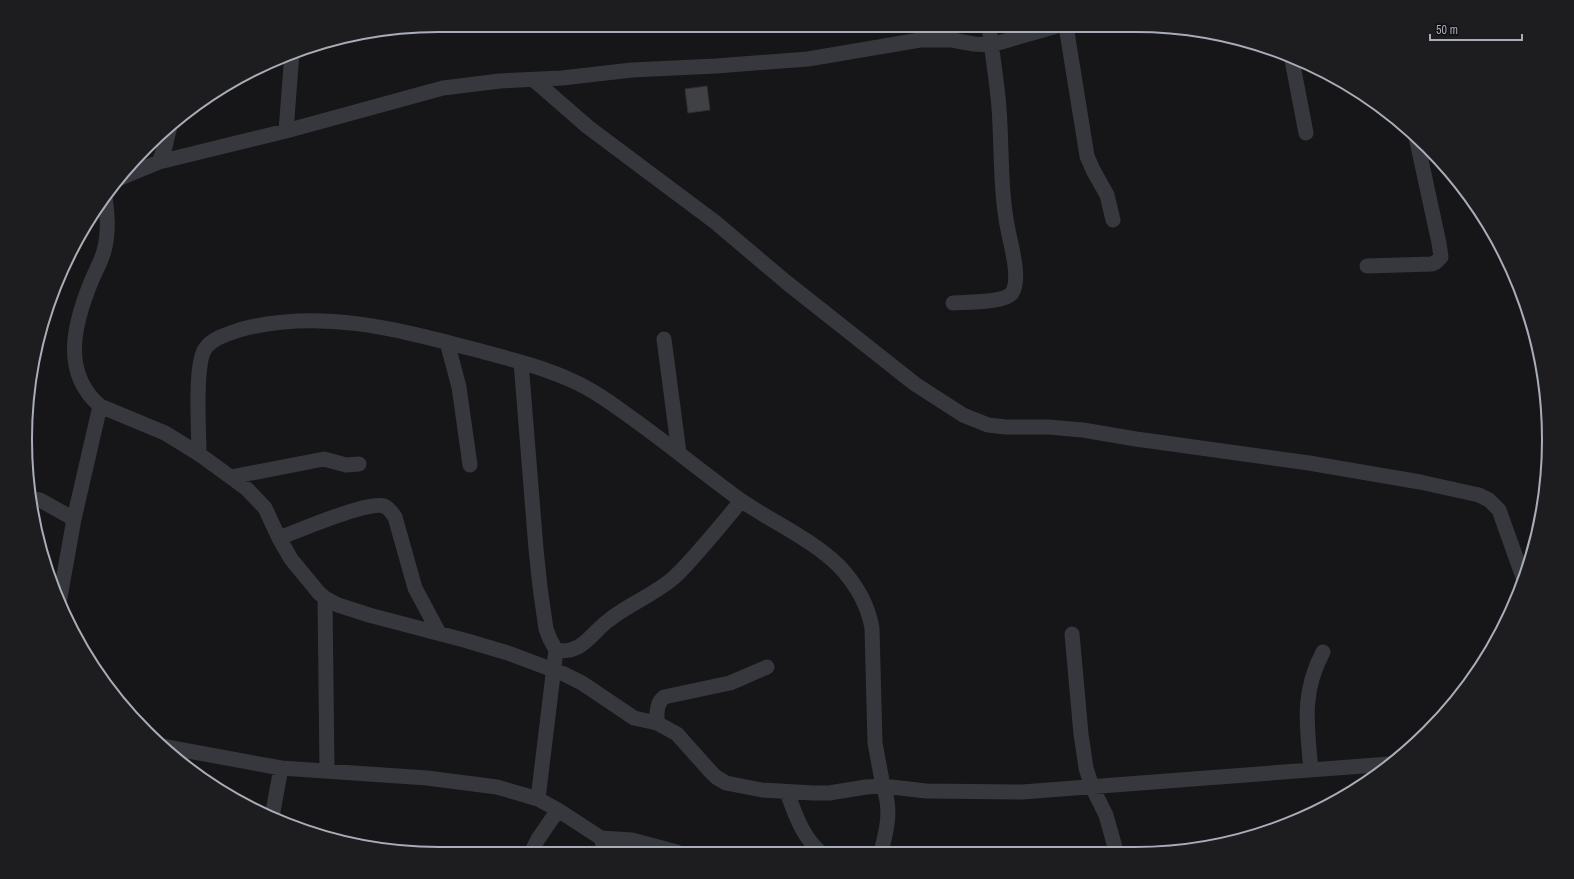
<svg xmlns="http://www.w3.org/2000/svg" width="1574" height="879" viewBox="0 0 1574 879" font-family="'Archivo Narrow',sans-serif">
<rect width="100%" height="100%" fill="#161618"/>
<!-- building -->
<path fill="#404145" stroke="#303034" d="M707 86 710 110 688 113 685 89Z"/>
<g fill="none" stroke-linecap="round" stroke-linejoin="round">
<!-- minor -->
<path stroke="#37383d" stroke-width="15" d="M1066 26 1087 156 1093 170 1107 195 1113 220
M1292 60 1306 133
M534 80 588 127 715 222 786 282 915 384 963 415 988 425 1006 427H1048L1083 430 1136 439 1309 463 1420 482 1479 495 1489 500 1499 510 1524 580
M286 131 292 53
M159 162 165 147 170 126
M120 178 159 162 286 131 443 88 500 81 562 78 632 70 716 66 808 59 920 40H952L974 44 991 45 1057 26
M105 197C108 216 109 233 104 251 101 262 95 272 91 282 74 324 61 372 100 406L165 433 199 454 247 489 265 508 279 538 291 559 319 593 325 598 338 605 369 615 464 640 508 653 564 674 582 683 634 718 657 723 677 734 710 771 716 777 726 783 762 790 813 793H829L866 787 883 786C892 809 887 829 881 852
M1367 266 1432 264 1436 262 1441 257 1439 243 1416 137
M953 303C966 302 1004 303 1012 293 1021 279 1011 245 1008 230 1000 191 1002 148 999 108 997 81 992 54 989 26
M664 339 679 453
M447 342 459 387 470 465
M521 362 536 549 540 587 546 629 550 639 556 650 538 799
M199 454C199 432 194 365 205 349 212 338 228 334 239 330 322 307 404 331 484 352 514 360 545 368 573 381 593 390 611 403 629 416 667 443 702 472 739 499 772 522 810 538 839 566 855 583 868 605 872 628L875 743 883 786 926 791 1022 792 1389 764
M231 477 324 459 346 465 359 464
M30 498 40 500 74 519
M279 538C298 531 367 501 384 506 389 508 392 513 395 517L415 588 439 633
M325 598 327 770
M59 603 74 519 100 406
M1072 634 1081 734 1086 768 1092 787 1106 815 1116 851
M556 650C582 655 591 633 609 620 628 605 651 596 671 580 681 572 689 562 698 552 713 535 727 518 741 501
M657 723C657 714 656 703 664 697L730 683 767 667
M161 746 281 768 427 778 497 787 538 799 558 810 601 838 605 852
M1311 770C1307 726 1301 693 1323 652
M787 792C795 814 802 836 820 852
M272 817 281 768
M601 838 632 840 677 852
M531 853 538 839 558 810"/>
</g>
<!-- crop -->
<path d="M0 0H1574V879H0ZM439 32H1135A407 407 0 0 1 1542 439V440A407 407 0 0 1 1135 847H439A407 407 0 0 1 32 440V439A407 407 0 0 1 439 32Z" fill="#1d1d20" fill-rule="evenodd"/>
<path fill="none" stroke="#a8adb8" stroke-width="2" d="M439 32H1135A407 407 0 0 1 1542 439V440A407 407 0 0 1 1135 847H439A407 407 0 0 1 32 440V439A407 407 0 0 1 439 32Z"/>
<!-- scale -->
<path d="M1430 34v6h92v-6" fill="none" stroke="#a8adb8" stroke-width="2"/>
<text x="1436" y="34" font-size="12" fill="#a8adb8" stroke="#111113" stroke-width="3" paint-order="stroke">50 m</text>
</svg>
